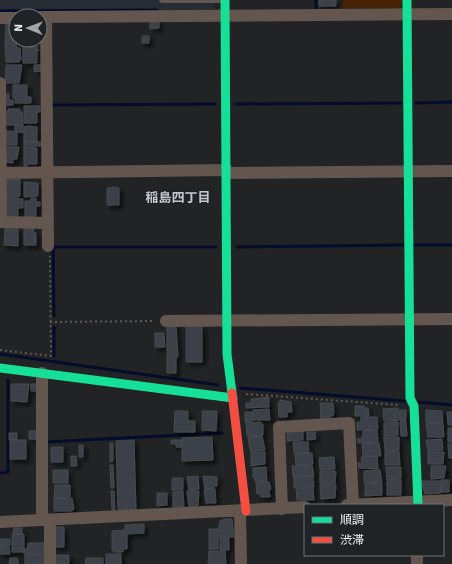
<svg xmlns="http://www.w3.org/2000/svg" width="452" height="564" viewBox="0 0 452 564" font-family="Signika,'Noto Sans JP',sans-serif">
<defs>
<filter id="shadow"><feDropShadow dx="3.5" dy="3.5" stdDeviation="2" flood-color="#0009"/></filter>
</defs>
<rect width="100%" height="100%" fill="#212325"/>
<!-- built -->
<path fill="#272c34" d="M0 0H214V12H157V9H0Z"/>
<!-- green -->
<path fill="#482205" d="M343 0H404L400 8H341Z"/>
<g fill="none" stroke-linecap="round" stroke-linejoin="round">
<!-- stream -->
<path stroke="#030c2a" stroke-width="3" d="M316 0V10
M0 11 157 10
M416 103 452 102
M235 104 401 103
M52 105 215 104
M415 245H452
M53 246 54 316
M53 247H216
M237 247 403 245
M54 327V356
M0 354 218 385
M240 388 405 401
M418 402 452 405
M45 442 222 433
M0 473 8 472V380"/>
</g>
<!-- building -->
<path fill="#3a414a" stroke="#484a4c" filter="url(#shadow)" d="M319 0H336V6H319Z
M150 20H159V28L150 29Z
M6 23H16L17 42H5Z
M142 36H149V43H142Z
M5 43H16L17 48H20L21 60 19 62H6Z
M26 43 37 46V50H39L37 52V63H23V46H26Z
M6 65H22L19 83H5Z
M34 65H41V71L34 72Z
M13 85H27V97H31V103H15V98H13Z
M4 94H9V100H13V105H4Z
M24 106H40V112H37V123H24Z
M8 109H20V112H22L23 125H4L5 112H8Z
M15 125H23V133L15 131Z
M28 126 37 127V142H24V127Z
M6 131 17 132V145H5Z
M24 142H42V146H24Z
M5 147H19L17 159H13V163L5 162Z
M24 147 37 148V164H27V166H24Z
M7 179H20V196L18 197H5Z
M24 182 38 183V196L24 197Z
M112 187 119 188V205H107V188H112Z
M6 198 23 199V208H18V218L9 217V215H6Z
M31 198H36V202H40V206H36V217H25V201H31Z
M10 227 18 229V246L4 245 5 229Z
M24 227 34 229 33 233H36V245H24Z
M167 324H176L178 357H176V373H167Z
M186 324 202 326V362H186Z
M155 333H164L165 347H155Z
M11 384H29L27 402 11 401Z
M31 384H37V391H31Z
M269 397V407L246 408V403H251V399Z
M280 400 291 402 292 412H287V417H279L278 403H280Z
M320 403H333L334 412 333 416H330V418L321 419Z
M355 406H364V408H368L369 416H355Z
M398 408V421H384L383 409Z
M269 409 270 420H254L253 410Z
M399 410H406V420L400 421Z
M426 410 442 411 443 422 426 423Z
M175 411H188V421H195V432H174Z
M202 411H217V414H202Z
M245 412H253V421L245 422Z
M447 412H452V425H448Z
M202 415H217L216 431 202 430Z
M361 417H377L378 429 357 430V422H361Z
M406 421 407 436H401L400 422Z
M261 422V424H263V435L247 436 246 423Z
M398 422V435L384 436V423Z
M443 423 444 437H428L426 424Z
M448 428H452V442H448Z
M303 430V440L287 441V431Z
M377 430 378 442 358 443 357 439H362L363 431Z
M29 431H36V439H29Z
M307 432H315L316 439 307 440Z
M9 433H17V440H9Z
M262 436 265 450 250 451 248 437Z
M212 437 213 460 182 461V438Z
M384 437H399V450L385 451Z
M442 439 443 450 428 451 426 440Z
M10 440H26V459H10Z
M134 440 136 509 118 510 116 441Z
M171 440H181L182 447H176V444H171Z
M293 442H308L309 453H294Z
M110 443H113V461L110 462Z
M379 443 381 456H363L362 444Z
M448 444H452V458H449Z
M79 445H83V457H79Z
M51 447H63V462H51Z
M399 451 400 465H385V452Z
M251 452H265V464L251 466Z
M428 452H444L443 464H428Z
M312 453 313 464 296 465 295 454Z
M71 456H76L77 466H71Z
M377 456 378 469 359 468 358 463H362L361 457Z
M334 457 335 469 320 470 319 458Z
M110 465H113L114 488H111Z
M312 465 314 476 293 477 292 466Z
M431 466H446L444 478 431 479Z
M266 467 267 481 255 482V477L253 478V468Z
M386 467H401V479L387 480Z
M53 470H68V483H53Z
M380 470 382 482 364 483V471Z
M320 471H336L335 484H320Z
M198 476 199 489 189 490 187 477Z
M203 476 217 477V486H214V489H205Z
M313 476 314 487 294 488V477Z
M172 478H183V490H172Z
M401 480V495H387V481Z
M441 480H449V492H441Z
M421 481H440L441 493 425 494Z
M269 482 271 489 269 490 270 497H261V494H257L256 483Z
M382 483V495L365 496V484Z
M55 485H70V497L54 498Z
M320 485H336L335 498 321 499Z
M313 488 314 500H297L296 489Z
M215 489 216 503H206L204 490Z
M111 491H114L115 510H112Z
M183 491 184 507H173V492Z
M187 491H199L198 506 189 507Z
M157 493H167V505L157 506Z
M72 498 74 509 72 511H54V499Z
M223 519H232L234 537H219V525L220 521H223Z
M144 524V533L125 534V525Z
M54 527H64V547H53Z
M14 528H22V534H13Z
M209 529H218V549H209Z
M124 530V535H127V549H123V552H114L112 550V531Z
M12 534H24V552H12Z
M220 538H229V550H220Z
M0 539H10V545H0Z
M28 543H44V554H24V549H27Z
M0 546H9L10 554H0Z
M209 551H225L226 564H208Z
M106 554H121V564H106Z
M25 555H45V564H25Z
M54 555H69V563L55 564Z
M10 558H17L19 564H9Z
M86 558H103V564H85Z"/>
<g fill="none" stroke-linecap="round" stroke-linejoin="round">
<!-- path -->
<path stroke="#615a56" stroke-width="2" stroke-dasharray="2 3" stroke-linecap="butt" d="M50 322 155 321
M0 350 51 356 50 256
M246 394 399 405"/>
<!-- lane -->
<path stroke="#62564e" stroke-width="6" d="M162 0H224"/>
<!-- street -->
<path stroke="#62564e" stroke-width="12" d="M40 17H46L48 246
M46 17 452 14
M0 18H16
M0 83 1 222 48 223
M0 173 227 170
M227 173 452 171
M166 321 452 319
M347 505 452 500
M282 509 279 427 349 423 353 505
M240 511 241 564
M42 520V373
M0 522 305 507
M50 564V520
M417 564V555"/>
<!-- fast -->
<path stroke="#16e098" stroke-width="9" d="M225 0 227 354 232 393
M407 0 410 398 414 406 418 505
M0 368 233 398"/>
<!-- jam -->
<path stroke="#f24e42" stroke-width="9" d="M232 393 246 511"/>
</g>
<g text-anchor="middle" stroke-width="3" stroke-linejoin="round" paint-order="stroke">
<!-- neighbourhood labels -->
<g font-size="13" font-weight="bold" fill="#c4c8cd" stroke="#202326">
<text x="178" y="202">稲島四丁目</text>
</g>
</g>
<!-- legend -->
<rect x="304" y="504" width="140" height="52" fill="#202326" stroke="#717477"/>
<rect x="312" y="517" width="20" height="6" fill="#16e098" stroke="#717477"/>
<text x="340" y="524" font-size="12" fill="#ebedf0">順調</text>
<rect x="312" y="537" width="20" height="6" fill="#f24e42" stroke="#717477"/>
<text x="340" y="544" font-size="12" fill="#ebedf0">渋滞</text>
<!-- north arrow -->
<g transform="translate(28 28) rotate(271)"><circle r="19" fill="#202326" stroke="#717477"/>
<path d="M0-3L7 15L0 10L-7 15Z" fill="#a4a6a9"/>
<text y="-6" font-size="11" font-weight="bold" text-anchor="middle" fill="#ebedf0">N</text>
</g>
</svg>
